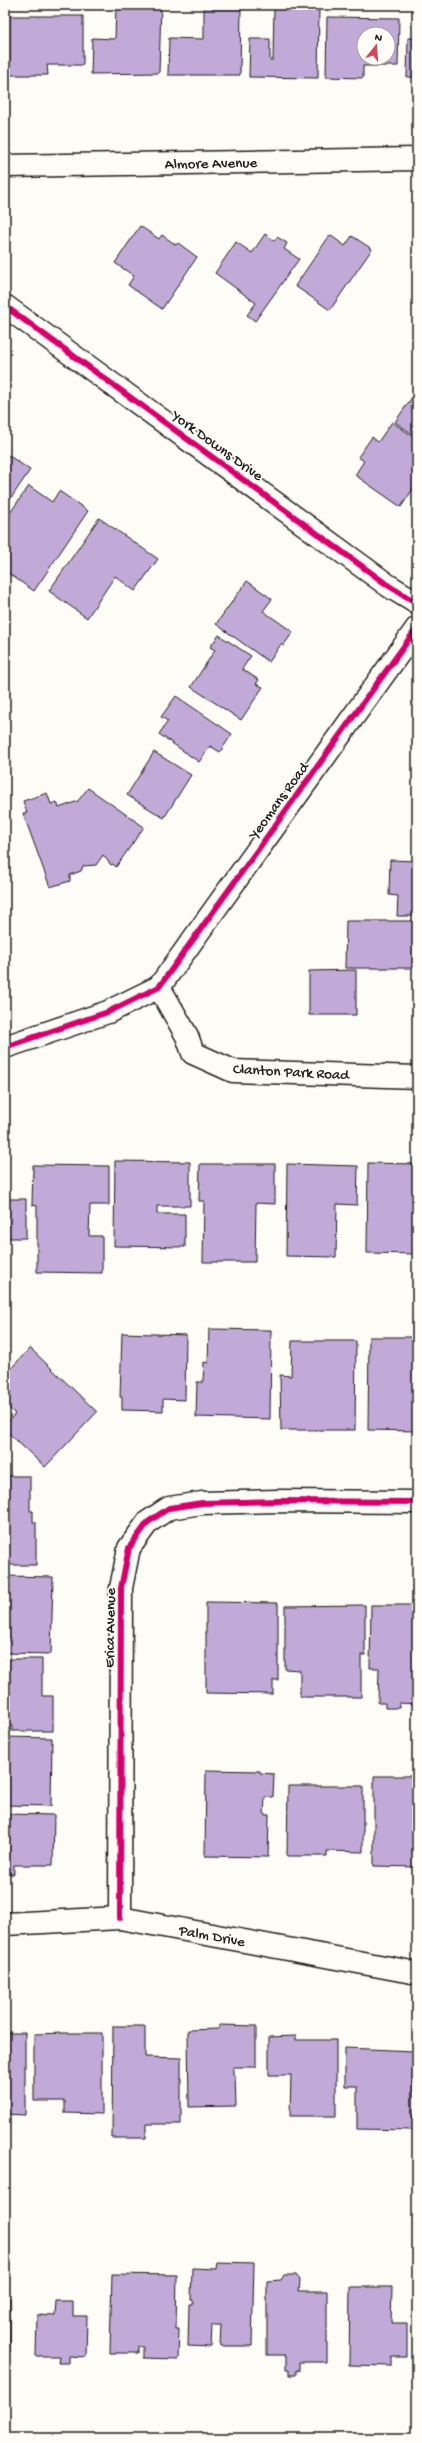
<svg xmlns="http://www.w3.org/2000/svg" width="422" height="2443" viewBox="0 0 422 2443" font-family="'Gochi Hand',sans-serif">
<rect width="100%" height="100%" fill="#fdfcf7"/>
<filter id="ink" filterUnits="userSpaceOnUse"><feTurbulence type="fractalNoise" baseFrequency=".025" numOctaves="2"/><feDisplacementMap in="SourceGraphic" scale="8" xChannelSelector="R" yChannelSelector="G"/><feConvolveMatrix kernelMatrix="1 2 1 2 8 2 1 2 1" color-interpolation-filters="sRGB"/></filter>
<g filter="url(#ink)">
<!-- building -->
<path fill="#c2aad8" stroke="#1c1c1c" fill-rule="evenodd" d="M116 5H161L159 73 91 74 92 38 115 39Z
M204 5H241L240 75H168L169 38 204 39Z
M274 5H319L318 78 249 77 250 39H270V60H273Z
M10 16H83V65H47L48 75H10Z
M327 17 399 18 398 66H363V78L326 77ZM364 34H388V58H364Z
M408 38H417V77H407Z
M140 226 159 239 162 235 176 245 178 243 197 257 162 309 128 285 134 276 115 263Z
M265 234 274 241 277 237 287 243 284 249 299 259 255 321 247 315 256 303 215 273 236 242 252 253Z
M330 235 345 246 352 236 372 249 330 310 295 286Z
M417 390V437L395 422Z
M392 422 417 439V483L401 507 355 475 364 461 358 457 372 437 378 442Z
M5 453 30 470 9 501 5 499Z
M29 486 52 502 59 491 88 511 34 591 5 571V520Z
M99 518 158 559 135 591 115 576 87 618 49 591Z
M247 581 272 599 263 611 293 632 283 646 281 644 269 662 216 624Z
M219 635 251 656 242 669 259 680 256 684 263 687 241 720 191 687 215 650 210 647Z
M176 696 232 734 220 752 210 746 199 762 159 734 168 721 161 717Z
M154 752 191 775 164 818 127 795Z
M88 788 144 827 116 867 113 864 111 865 103 855 96 865 83 866 81 871 70 875V881L50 887 23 813H27L23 801 47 793 51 804 57 802 59 808 78 801Z
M390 860 417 861V916H397L398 896 389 895Z
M346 921H417V968H345Z
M356 970V1015H309V971Z
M115 1161 190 1162V1206H157V1214H185V1247L114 1246Z
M368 1163 417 1164 416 1254 367 1253Z
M200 1164H275V1204L256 1203 255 1262H203L204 1201H199Z
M287 1164 358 1166 357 1205 337 1204 336 1257 286 1256Z
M33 1165 109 1166V1205H90L89 1236H102V1273L37 1272V1206L32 1205Z
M5 1199H26V1238H7V1294H5Z
M209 1329 271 1330 270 1419 196 1417 197 1382H203L204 1362 208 1363Z
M122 1333 186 1335 185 1400 163 1399V1411L122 1410V1397H120Z
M369 1337H417V1431L368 1430Z
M292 1341H356L355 1430H281L280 1375 291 1376Z
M30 1348 97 1412 45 1467 5 1430V1425L15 1414 5 1404V1375Z
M5 1476H30V1511H33V1522H36V1565H5Z
M5 1576 53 1577 51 1654 5 1653Z
M206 1602 278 1603V1680H273V1694L206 1693Z
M365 1605V1655H361V1697H300V1670L285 1669V1606Z
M371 1605H417V1704L399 1703V1708H385V1703H378L379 1668H370Z
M5 1659H42V1696H53V1731H12V1726L5 1727Z
M5 1737 52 1738 51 1806 5 1805Z
M206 1770 260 1771V1773L274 1774 273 1797H265L264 1815H269L268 1857 205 1856Z
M374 1776H417V1867L374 1866Z
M288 1786H363V1852L327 1851V1856H287Z
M5 1814 54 1815 53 1865H14V1874H5Z
M219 2025 256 2026V2067H233V2074L235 2075 236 2106 189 2107 188 2030 219 2029Z
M113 2026H145V2057L181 2058V2124H146V2138H112Z
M5 2033H25V2115L5 2114Z
M64 2033H102V2114L65 2113V2101H34V2034Z
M296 2036V2040H336V2116H290L291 2075H269V2037Z
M345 2048 414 2051 413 2130 357 2129V2086H345Z
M217 2262 254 2263 252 2346H220L221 2325H212L211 2347 188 2346 189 2304H193V2300H191L192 2268 216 2269Z
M112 2274 177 2275 176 2329H179L178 2359 143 2358V2347H138V2353H110Z
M284 2275H296L300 2280 299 2291H327V2362H299V2371L296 2370V2375H289V2370H286V2355H267V2281L281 2280Z
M350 2287H392L391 2323H407V2357H391V2366L349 2365Z
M5 2298H10V2352H5Z
M56 2301H73V2316H87L86 2357 69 2356V2363H58L59 2356H36L37 2315 55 2316Z"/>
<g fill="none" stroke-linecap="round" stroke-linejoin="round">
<defs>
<g id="minor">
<path id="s1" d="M5 166 417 159"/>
<path d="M5 306 389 586 417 603"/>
<path d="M159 987 187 1036 193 1053 233 1071 417 1077"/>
<path d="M5 1047 108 1012 159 987 417 628"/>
<path d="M120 1918 121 1588 129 1548 148 1522 169 1508 202 1503 277 1501 417 1502"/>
<path id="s2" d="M5 1924 120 1918 417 1973"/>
</g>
</defs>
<!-- minor casing -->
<use href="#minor" stroke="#1c1c1c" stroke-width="25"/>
<!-- minor -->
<use href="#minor" stroke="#fdfcf7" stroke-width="22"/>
<defs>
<path id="cycleway" d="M5 306 389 586 417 603
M5 1047 108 1012 159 987 417 628
M120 1918 121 1588 129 1548 148 1522 169 1508 202 1503 277 1501 417 1502"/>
</defs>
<!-- cycleway casing -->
<use href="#cycleway" stroke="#fdfcf7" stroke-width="8"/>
<!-- cycleway -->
<use href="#cycleway" stroke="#d6006c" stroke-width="6"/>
</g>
</g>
<g text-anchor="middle" stroke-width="3.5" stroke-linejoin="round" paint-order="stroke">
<!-- street labels -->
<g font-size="15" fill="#1c1c1c" stroke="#fdfcf7">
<text dy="5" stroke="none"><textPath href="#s1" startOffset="206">Almore Avenue</textPath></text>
<text transform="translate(218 445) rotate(36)" y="5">York Downs Drive</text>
<text transform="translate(278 800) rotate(-54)" y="5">Yeomans Road</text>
<text transform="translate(291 1071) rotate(3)" y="5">Clanton Park Road</text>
<text transform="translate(109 1628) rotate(-89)" y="5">Erica Avenue</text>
<text dy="5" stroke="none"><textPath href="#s2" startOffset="209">Palm Drive</textPath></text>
</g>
</g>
<!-- margin -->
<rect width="422" height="2443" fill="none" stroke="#fdfcf7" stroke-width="20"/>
<rect x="10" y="10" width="402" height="2423" fill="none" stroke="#1c1c1c" stroke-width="1.5" filter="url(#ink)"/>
<!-- north arrow -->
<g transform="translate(376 46) rotate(17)"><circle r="19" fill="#fdfcf7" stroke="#a3a29f"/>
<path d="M0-3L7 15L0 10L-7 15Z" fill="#d1495b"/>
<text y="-6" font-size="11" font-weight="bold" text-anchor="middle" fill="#1c1c1c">N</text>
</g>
</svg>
